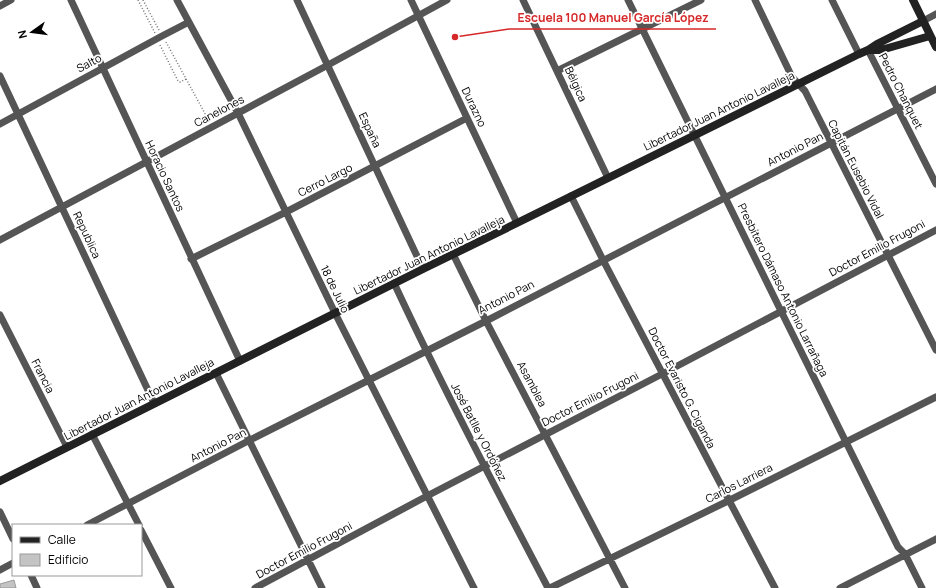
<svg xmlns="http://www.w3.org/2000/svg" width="936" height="588" viewBox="0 0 936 588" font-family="Manrope,sans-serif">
<rect width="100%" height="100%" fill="#fff"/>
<!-- building -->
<path fill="#c4c4c4" stroke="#999" d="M14 580 16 588H0V584Z"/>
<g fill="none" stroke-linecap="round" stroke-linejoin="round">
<!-- path -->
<path stroke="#777" stroke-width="1.5" stroke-dasharray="1 2" stroke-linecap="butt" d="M138 0 155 33
M143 0 159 30
M166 42 209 121
M160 45 178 81 180 82 186 79"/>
<!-- street -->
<path stroke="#555" stroke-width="7" d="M71 0C128 120 183 241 240 361
M177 0 238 113 335 313 474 588
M297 0 423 269
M411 0 517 223
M523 0 608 178
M628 0 781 311 898 547 905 554 922 588
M755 0 792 77 805 91 936 350
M832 0 859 54
M0 6 11 0
M923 21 936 14
M868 50 936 184
M557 71 701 0
M0 76 154 403
M0 124 162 36 189 22
M571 196 603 260 775 588
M0 240 328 65 447 0
M453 254 486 321 625 588
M191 259 286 212 467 118
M394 283C442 386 495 487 548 588
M0 315 67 447
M216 373 322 588
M92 434 139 525
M0 512 13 539
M87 525 250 440 486 321 936 89
M141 530 171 588
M0 570 13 563
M31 575 37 588
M255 588 427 496 662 374 936 230
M550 588 728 501 936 397
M840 588 936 539"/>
<!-- secondary -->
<path stroke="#222" stroke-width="8" d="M913 0 936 47
M868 50H881L930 36
M0 481 423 269 517 223 859 54 868 50 877 44 923 21"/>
</g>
<g text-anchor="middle" stroke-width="3.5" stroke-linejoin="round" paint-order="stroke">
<!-- street labels -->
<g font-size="11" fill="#000" stroke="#fff">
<text transform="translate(89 63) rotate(-28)" y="4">Salto</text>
<text transform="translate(576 84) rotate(65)" y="4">Bélgica</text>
<text transform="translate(901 91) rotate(63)" y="4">Pedro Chanquet</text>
<text transform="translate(474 107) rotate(65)" y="4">Durazno</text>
<text transform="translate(219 111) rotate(-28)" y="4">Canelones</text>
<text transform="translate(719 111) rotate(-26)" y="4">Libertador Juan Antonio Lavalleja</text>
<text transform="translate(370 130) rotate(65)" y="4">España</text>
<text transform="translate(795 149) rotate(-27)" y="4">Antonio Pan</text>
<text transform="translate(856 169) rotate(63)" y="4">Capitán Eusebio Vidal</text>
<text transform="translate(165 176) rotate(65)" y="4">Horacio Santos</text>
<text transform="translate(325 180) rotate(-27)" y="4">Cerro Largo</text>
<text transform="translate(87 235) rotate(65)" y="4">Republica</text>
<text transform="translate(877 248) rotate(-28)" y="4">Doctor Emilio Frugoni</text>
<text transform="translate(429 255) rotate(-26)" y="4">Libertador Juan Antonio Lavalleja</text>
<text transform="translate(335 289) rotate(64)" y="4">18 de Julio</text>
<text transform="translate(783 290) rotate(64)" y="4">Presbítero Dámaso Antonio Larrañaga</text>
<text transform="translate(506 297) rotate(-27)" y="4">Antonio Pan</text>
<text transform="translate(43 376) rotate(63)" y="4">Francia</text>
<text transform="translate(532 384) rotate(62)" y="4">Asamblea</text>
<text transform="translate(682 388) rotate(63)" y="4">Doctor Evaristo G. Ciganda</text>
<text transform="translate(139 399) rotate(-27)" y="4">Libertador Juan Antonio Lavalleja</text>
<text transform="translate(590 399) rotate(-27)" y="4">Doctor Emilio Frugoni</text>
<text transform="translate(479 432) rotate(63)" y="4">José Batlle y Ordóñez</text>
<text transform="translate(218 445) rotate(-27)" y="4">Antonio Pan</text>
<text transform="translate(739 483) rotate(-27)" y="4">Carlos Larriera</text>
<text transform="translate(304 550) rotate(-28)" y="4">Doctor Emilio Frugoni</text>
</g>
</g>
<!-- callouts -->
<path fill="none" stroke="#d62828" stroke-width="1.5" d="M455 37L509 29H716"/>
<circle fill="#d62828" stroke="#fff" stroke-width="1.5" cx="455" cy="37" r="4"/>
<g font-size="12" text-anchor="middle" font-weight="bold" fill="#d62828" stroke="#fff" stroke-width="3.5" stroke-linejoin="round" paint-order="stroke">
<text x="613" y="22">Escuela 100 Manuel García López</text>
</g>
<!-- legend -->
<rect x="12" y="524" width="130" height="52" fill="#ffffff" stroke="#999999"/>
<rect x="20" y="537" width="20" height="6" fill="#222222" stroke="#999999"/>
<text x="48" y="544" font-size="12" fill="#000000">Calle</text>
<rect x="20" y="554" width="20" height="12" fill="#c4c4c4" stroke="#999999"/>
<text x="48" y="564" font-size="12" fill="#000000">Edificio</text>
<!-- north arrow -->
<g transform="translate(32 32) rotate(256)" stroke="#ffffff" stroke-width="3" paint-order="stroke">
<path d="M0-3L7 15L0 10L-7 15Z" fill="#000000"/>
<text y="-6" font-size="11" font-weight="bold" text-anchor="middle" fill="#000000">N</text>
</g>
</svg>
